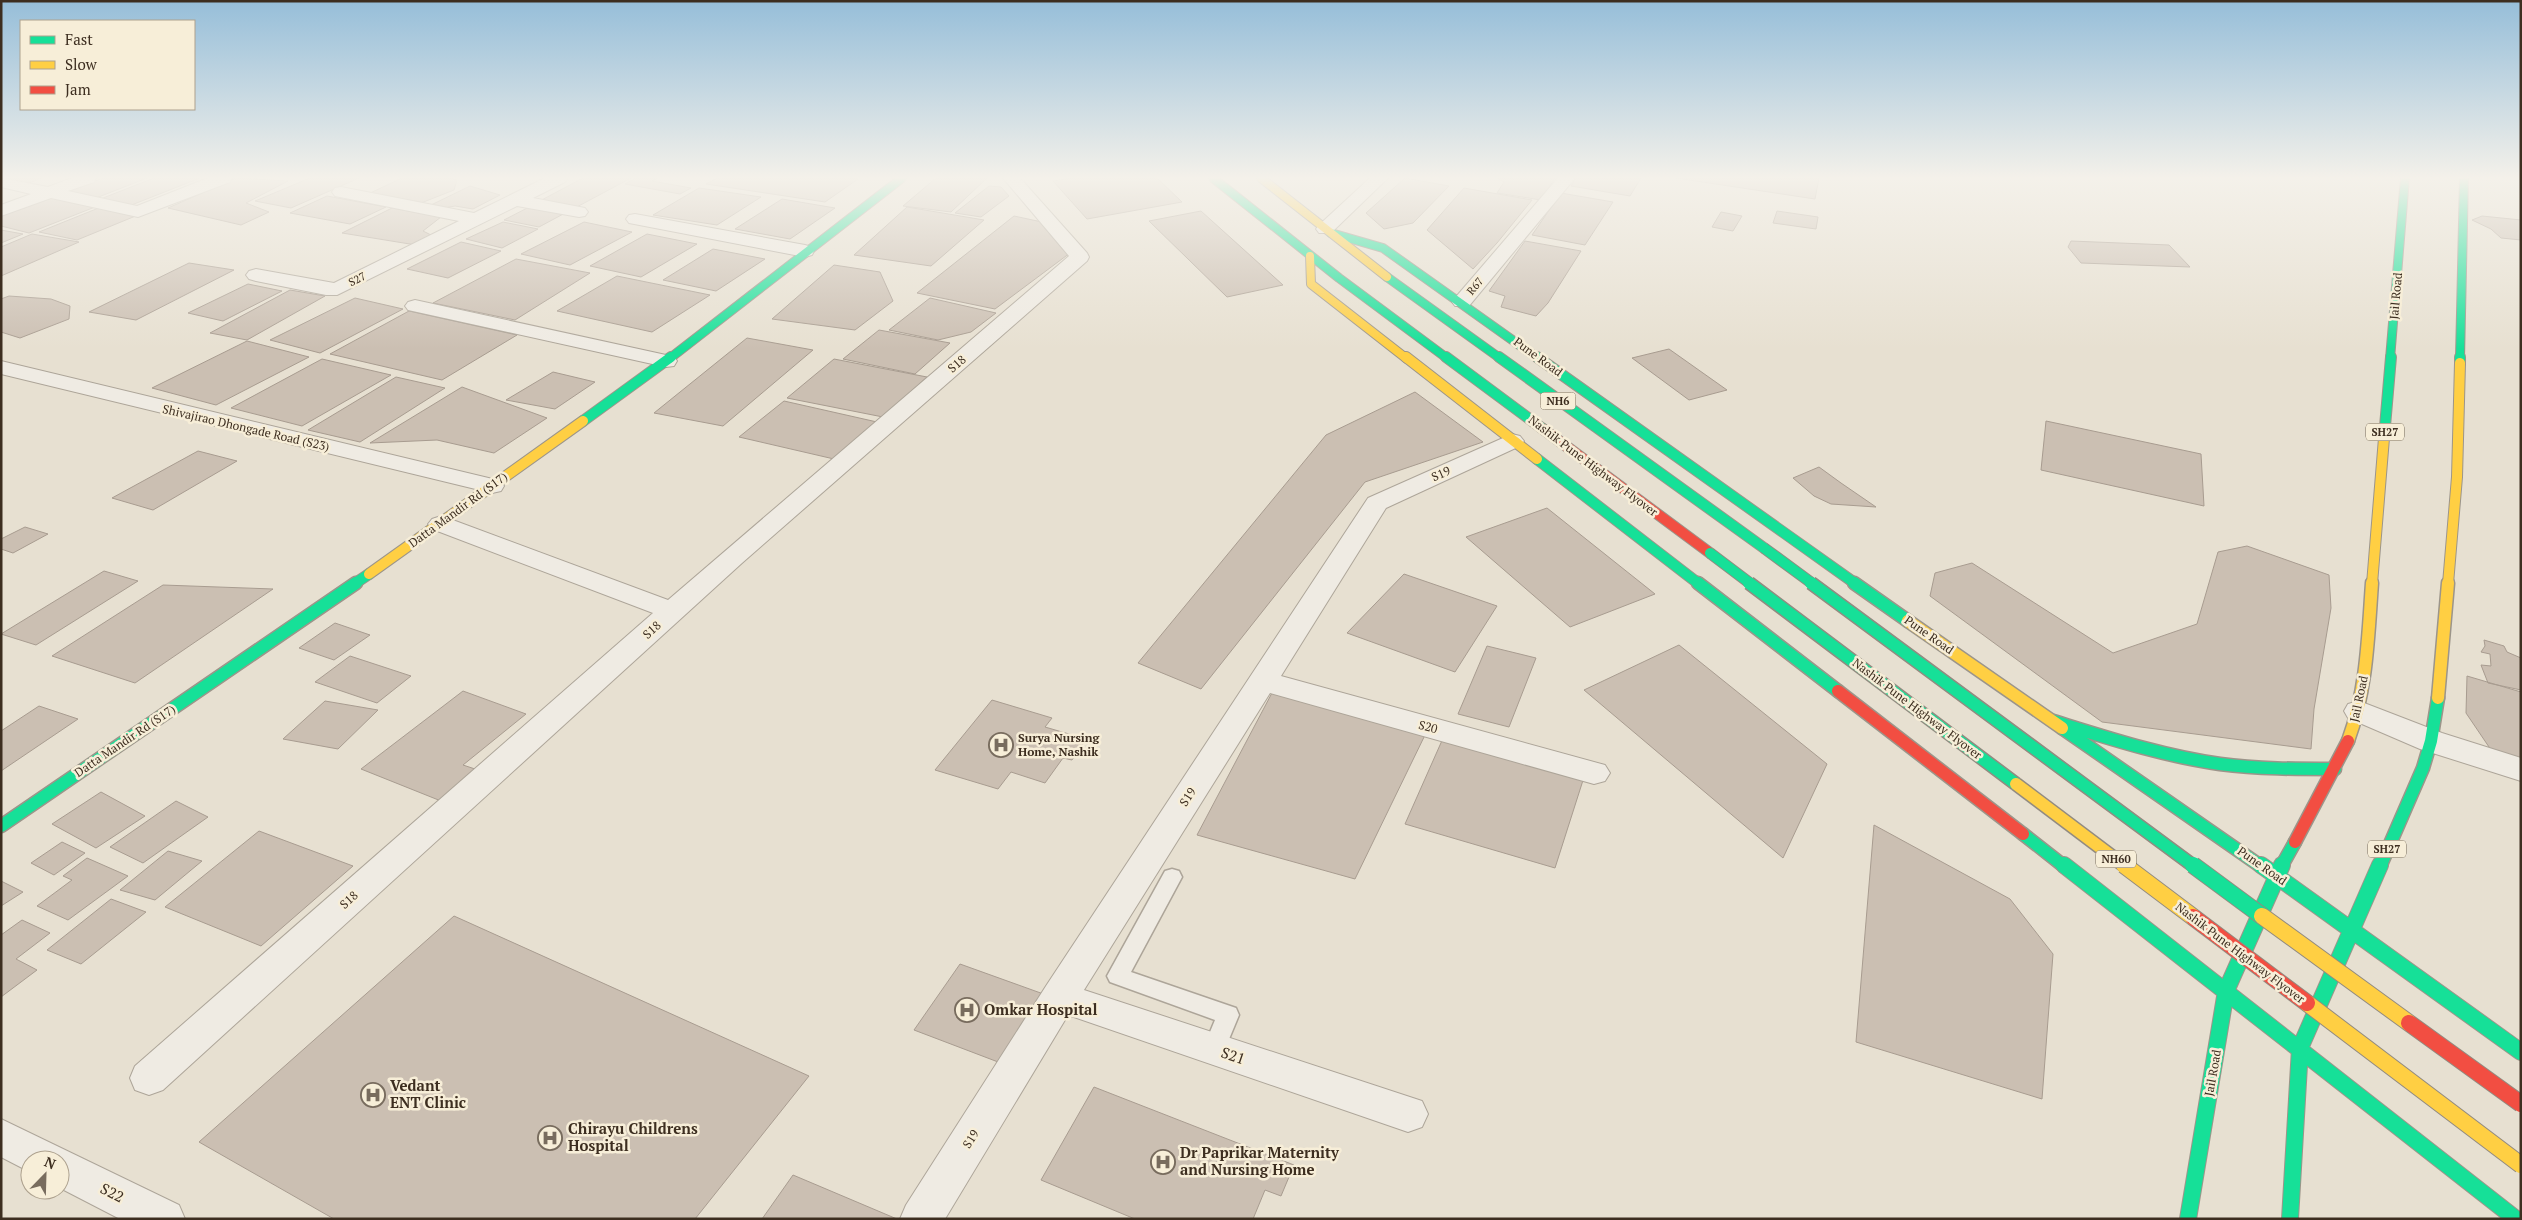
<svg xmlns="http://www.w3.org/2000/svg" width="2522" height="1220" viewBox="0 0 2522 1220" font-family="'PT Serif',serif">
<rect width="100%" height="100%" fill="#e7e0d1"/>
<!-- building -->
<path fill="#cbbfb2" stroke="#a89c90" d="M7 178H41L27 184 3 180Z
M103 178H147L96 198 67 192Z
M154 178H200L129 206 98 200Z
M236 178 288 181 246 203 269 212 241 225 168 208Z
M310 178H359L291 208 255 201Z
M402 178H449L457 180 454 190 421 203 366 195Z
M583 178H631L573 209 536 203Z
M636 178H657L652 181 691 188 680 194 625 184Z
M717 178H854L858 179 825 202 706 184Z
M936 178H987L951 212 903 206Z
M1071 178H1157L1182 202 1087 219 1053 181Z
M1405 178 1449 186 1413 223 1384 229 1366 213Z
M1497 178H1555L1541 200 1497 193 1504 182Z
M1576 178H1641L1630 196 1571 186Z
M1676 178H1819L1815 199Z
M470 186 500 195 473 209 455 206 444 208 429 206Z
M989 186 1001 187 1009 196 981 217 955 213Z
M699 188 761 197 717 225 653 215Z
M1464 188 1532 200 1497 243 1473 269 1427 230Z
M1561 193 1613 202 1585 245 1532 235Z
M48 196 95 207 29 233 1 226V214Z
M327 196 386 207 350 224 290 213Z
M782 199 835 208 790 239 735 229Z
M533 205 567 212 539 227 504 220Z
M101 207 138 215 77 240 39 232Z
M907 207 984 220 931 266 854 255Z
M392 208 441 217 423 231 435 237 416 245 342 233Z
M1201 211 1283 285 1227 297 1149 221Z
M1777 211 1818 217 1816 229 1773 223Z
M1721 212 1742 216 1733 231 1712 227Z
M1014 216 1042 222 1070 253 995 309 917 293Z
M2482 216 2521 220V240L2501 238 2491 229 2472 220Z
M503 222 538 229 502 248 466 239Z
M584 222 632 232 570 265 521 254Z
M1 230 23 234 1 243Z
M32 234 79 242 1 276V247Z
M647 234 697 244 641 277 590 266Z
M1525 241 1581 251 1548 303 1536 316 1501 307 1505 296 1489 291Z
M2071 241 2169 245 2190 267 2081 263 2068 247Z
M461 242 501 251 448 278 407 269Z
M713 249 765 259 716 291 663 280Z
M516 259 590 273 515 320 433 303Z
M189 263 234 270 136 320 89 312Z
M834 265 880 272 893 301 855 330 772 319Z
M617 276 710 295 652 332 557 311Z
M248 284 282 291 223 321 188 313Z
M290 290 325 296 247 340 210 333Z
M9 296 51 299 70 306 69 319 20 338 1 332V299Z
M355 298 403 309 320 353 270 340Z
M930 298 996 313 971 332 938 340 889 330Z
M409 311 517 335 442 380 330 354Z
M879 330 950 343 915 374 843 359Z
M747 338 813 350 723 426 654 413Z
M247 341 309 357 216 405 152 388Z
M1669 349 1727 390 1689 400 1632 358Z
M322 359 391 375 302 426 231 408Z
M834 359 927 377 883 417 787 398Z
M553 372 595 382 555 409 506 400Z
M396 377 445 388 360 442 308 430Z
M462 387 547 418 494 453 437 440 370 443Z
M1415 392 1483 442 1365 482 1201 689 1138 663 1326 435Z
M784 401 877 422 834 459 739 437Z
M2046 421 2201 454 2204 506 2041 470Z
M198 451 237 461 153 510 112 498Z
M1819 467 1841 483 1876 507 1831 504 1814 496 1793 478Z
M1547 508 1655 594 1570 627 1466 537Z
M25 527 48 534 13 553 1 549V539Z
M2247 546 2329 575 2331 608 2314 709 2311 749 2102 722 1930 596 1935 573 1972 563 2113 653 2197 624 2218 552Z
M104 571 138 581 36 645 1 634Z
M1404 574 1497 606 1455 672 1347 633Z
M163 585 273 589 135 683 52 656Z
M335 623 370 635 334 660 299 648Z
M2484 640 2504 646 2507 652 2521 658V690L2488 683 2481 665 2491 666 2490 654 2481 652 2485 646Z
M1679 645 1827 764 1783 858 1584 690Z
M1487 646 1536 658 1509 727 1458 714Z
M350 656 411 676 377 703 315 682Z
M2467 676 2521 692V778L2508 775 2466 713Z
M463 691 526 714 463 765 478 770 441 801 361 769Z
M1273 691 1426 733 1355 879 1197 835Z
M992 700 1052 718 1045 727 1086 739 1072 760 1063 758 1045 783 1011 772 998 789 935 770Z
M325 701 378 710 338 749 283 739Z
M39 706 78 719 1 771V731Z
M1444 736 1585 774 1555 868 1405 824Z
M101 792 145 816 96 848 52 824Z
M176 801 208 817 143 863 110 847Z
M1874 825 2010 899 2053 954 2042 1099 1856 1042Z
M259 831 353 866 261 946 165 907Z
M62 842 85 853 54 875 31 863Z
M168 851 202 861 155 900 120 890Z
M87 858 128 876 68 920 37 906 72 880 63 876Z
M1 881 23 892 1 906Z
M111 899 146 912 81 964 47 950Z
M454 916 809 1076 695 1219H334L199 1142Z
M22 920 50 933 16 959 37 970 1 997V935Z
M960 964 1049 996 1006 1065 914 1030Z
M1094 1087 1294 1165 1281 1196 1265 1190 1253 1219H1135L1041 1180Z
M793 1175 897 1219H762Z"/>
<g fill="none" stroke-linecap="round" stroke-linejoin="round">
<defs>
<path id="lane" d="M1172 869 1179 871 1182 877 1131 972 1236 1008 1239 1015 1222 1056 1214 1059 1206 1056 1203 1049 1215 1020 1110 982 1107 976 1165 871Z"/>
<path id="street" d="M1 178 48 187 72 178H96L94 182 68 191 137 206 208 178H232L230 182 138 217 51 198 1 216V205L31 194 1 187Z
M545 178H567L565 182 533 198 585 208 588 212 585 216 579 217 517 206 337 295H326L256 281 249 279 246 275 249 271 256 269 334 283 459 221 335 196 332 192 335 188 341 187 474 213Z
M1003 178H1020L1087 253 1089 257 1087 261 742 563 163 1090 149 1095 135 1090 130 1078 135 1066 653 613 432 529 428 524 432 519 441 516 450 519 668 600 1069 256Z
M1370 178H1388L1331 233H1319L1316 229 1319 225Z
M1558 178H1575L1469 306H1455L1452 302 1455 298Z
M635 214 805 245 812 247 814 251 812 255 805 257 629 223 626 219 629 215Z
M415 300 666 355 674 356 677 361 674 366 666 367 408 310 405 306 408 302Z
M1 361 501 481 504 486 501 491 492 493 1 374Z
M1512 434 1520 436 1524 441 1520 446 1386 508 1281 676 1605 765 1610 773 1605 781 1594 784 1270 693 1084 990 1422 1101 1428 1114 1422 1127 1408 1132 1068 1015 945 1219H900L906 1205 1046 986 1368 498Z
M2359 701 2442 733 2521 758V781L2420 749 2348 718 2344 711 2348 704Z
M1 1119 179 1205 185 1219H120L60 1188V1160H30V1172L1 1157Z"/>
<path id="fast-far3" d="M1213 178 1339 278 1448 359
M1331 233 1383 248 1539 359
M1387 277 1501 359
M669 359 902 178
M2390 359 2405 178
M2460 359 2464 178"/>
<path id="fast-far2" d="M1446 357 1543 429
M1499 357 1764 548
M1537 357 1856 584
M2460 363V357
M583 421 671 357
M2384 438 2391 357
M1537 459 1699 584
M354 584 369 574"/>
<path id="fast-far1" d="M1698 583 1838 691
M1854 583 1908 621
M2053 721C2108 738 2163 756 2220 764 2258 769 2297 769 2335 769
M2062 728 2262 867
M1 826 356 583
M2023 834 2065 867
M2281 867 2295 842
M2380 867 2423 768 2431 741 2438 698"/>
<path id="fast" d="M2064 865 2516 1219
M2261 865 2521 1052
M2188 1219 2226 991 2282 865
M2290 1219 2300 1048 2380 865"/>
<path id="slow-far2" d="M1261 178 1387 277
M1310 256 1311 284 1407 359"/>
<path id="slow-far1" d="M1406 357 1537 459
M369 574 583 421
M2372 584 2384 438
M2448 584 2457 477 2460 363"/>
<path id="slow" d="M1908 621 2062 728
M2438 698 2448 583
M2348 741C2367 689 2368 638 2372 583"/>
<path id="jam-far1" d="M1543 429 1710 553"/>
<path id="jam" d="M1838 691 2023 834
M2295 842 2348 741"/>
</defs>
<!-- lane casing -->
<use href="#lane" stroke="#ada599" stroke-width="3"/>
<!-- street casing -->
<use href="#street" stroke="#ada599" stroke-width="2"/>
<!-- fast-far3 casing -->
<use href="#fast-far3" stroke="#9c958a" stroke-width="10"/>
<!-- fast-far2 casing -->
<use href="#fast-far2" stroke="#9c958a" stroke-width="12"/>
<!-- fast-far1 casing -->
<use href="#fast-far1" stroke="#9c958a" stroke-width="15"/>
<!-- fast casing -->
<use href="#fast" stroke="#9c958a" stroke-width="18"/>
<!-- slow-far2 casing -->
<use href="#slow-far2" stroke="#9c958a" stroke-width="10"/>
<!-- slow-far1 casing -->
<use href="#slow-far1" stroke="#9c958a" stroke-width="12"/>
<!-- slow casing -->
<use href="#slow" stroke="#9c958a" stroke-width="15"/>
<!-- jam-far1 casing -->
<use href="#jam-far1" stroke="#9c958a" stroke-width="12"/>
<!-- jam casing -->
<use href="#jam" stroke="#9c958a" stroke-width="15"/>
<!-- lane -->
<use href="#lane" fill="#efebe3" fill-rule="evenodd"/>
<!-- street -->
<use href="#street" fill="#efebe3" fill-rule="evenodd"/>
<!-- fast-far3 -->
<use href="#fast-far3" stroke="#16e098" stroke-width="8"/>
<!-- fast-far2 -->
<use href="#fast-far2" stroke="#16e098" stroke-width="10"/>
<!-- fast-far1 -->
<use href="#fast-far1" stroke="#16e098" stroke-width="12"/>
<!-- fast -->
<use href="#fast" stroke="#16e098" stroke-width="16"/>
<!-- slow-far2 -->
<use href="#slow-far2" stroke="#ffcf43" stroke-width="8"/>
<!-- slow-far1 -->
<use href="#slow-far1" stroke="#ffcf43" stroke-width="10"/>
<!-- slow -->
<use href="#slow" stroke="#ffcf43" stroke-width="12"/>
<!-- jam-far1 -->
<use href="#jam-far1" stroke="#f24e42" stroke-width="10"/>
<!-- jam -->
<use href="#jam" stroke="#f24e42" stroke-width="12"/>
<defs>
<path id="fast-bridge-far2" d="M1764 548 1813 584
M1710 553 1751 584"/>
<path id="fast-bridge-far1" d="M1749 583 2016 784
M1811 583 2195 867"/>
<path id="fast-bridge" d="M2193 865 2262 916"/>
<path id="slow-bridge-far1" d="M2016 784 2126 867"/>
<path id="slow-bridge" d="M2124 865 2193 917
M2262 916 2409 1023
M2307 1003 2521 1165"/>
<path id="jam-bridge" d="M2193 917 2307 1003
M2409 1023 2521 1104"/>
</defs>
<!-- fast-bridge-far2 casing -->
<use href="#fast-bridge-far2" stroke="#928b80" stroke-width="12" stroke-linecap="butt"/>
<!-- fast-bridge-far1 casing -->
<use href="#fast-bridge-far1" stroke="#928b80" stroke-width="15" stroke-linecap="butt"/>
<!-- fast-bridge casing -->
<use href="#fast-bridge" stroke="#928b80" stroke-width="18" stroke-linecap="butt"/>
<!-- slow-bridge-far1 casing -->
<use href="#slow-bridge-far1" stroke="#928b80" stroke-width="15" stroke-linecap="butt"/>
<!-- slow-bridge casing -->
<use href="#slow-bridge" stroke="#928b80" stroke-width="18" stroke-linecap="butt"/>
<!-- jam-bridge casing -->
<use href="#jam-bridge" stroke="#928b80" stroke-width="18" stroke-linecap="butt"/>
<!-- fast-bridge-far2 -->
<use href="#fast-bridge-far2" stroke="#16e098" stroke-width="10"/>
<!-- fast-bridge-far1 -->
<use href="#fast-bridge-far1" stroke="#16e098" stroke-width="12"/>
<!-- fast-bridge -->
<use href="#fast-bridge" stroke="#16e098" stroke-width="16"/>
<!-- slow-bridge-far1 -->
<use href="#slow-bridge-far1" stroke="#ffcf43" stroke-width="12"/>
<!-- slow-bridge -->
<use href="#slow-bridge" stroke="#ffcf43" stroke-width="16"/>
<!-- jam-bridge -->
<use href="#jam-bridge" stroke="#f24e42" stroke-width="16"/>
</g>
<!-- sky -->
<linearGradient id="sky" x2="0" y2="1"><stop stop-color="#96bed9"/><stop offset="0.51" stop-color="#f4f1ea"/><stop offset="1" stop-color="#f4f1ea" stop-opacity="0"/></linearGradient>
<rect width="2522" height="349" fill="url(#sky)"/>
<!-- icons -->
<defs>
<symbol id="hospital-ring" viewBox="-11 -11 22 22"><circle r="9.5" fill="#f7eed8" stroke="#786c5e" stroke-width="1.5"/><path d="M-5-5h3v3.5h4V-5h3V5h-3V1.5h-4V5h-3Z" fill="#786c5e"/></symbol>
</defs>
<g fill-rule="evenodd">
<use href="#hospital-ring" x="987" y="731" width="28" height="28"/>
<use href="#hospital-ring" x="953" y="996" width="28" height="28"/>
<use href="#hospital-ring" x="359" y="1081" width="28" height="28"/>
<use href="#hospital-ring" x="536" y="1124" width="28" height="28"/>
<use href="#hospital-ring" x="1149" y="1148" width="28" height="28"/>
</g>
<g text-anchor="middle" stroke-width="5" stroke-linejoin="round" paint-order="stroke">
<!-- far-street labels -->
<g font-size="11" fill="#3d2e20" stroke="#f7eed8">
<text transform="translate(357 279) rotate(-27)" y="4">S27</text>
<text transform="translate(1475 286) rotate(-50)" y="4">R67</text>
</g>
<!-- shield labels -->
<g fill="#f7eed8" stroke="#756857" stroke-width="1">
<rect x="1540.5" y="392.5" width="35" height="17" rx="4"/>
<rect x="2366" y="423.5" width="38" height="17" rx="4"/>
<rect x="2368" y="840.5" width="38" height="17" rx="4"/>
<rect x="2096" y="850.5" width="40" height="17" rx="4"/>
</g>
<g font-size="11" font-weight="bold" fill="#3d2e20">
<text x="1558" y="405">NH6</text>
<text x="2385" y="436">SH27</text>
<text x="2387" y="853">SH27</text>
<text x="2116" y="863">NH60</text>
</g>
<!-- street labels -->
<g font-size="12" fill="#3d2e20" stroke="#f7eed8">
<text transform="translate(2396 296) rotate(-85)" y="4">Jail Road</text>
<text transform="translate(1538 357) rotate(36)" y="4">Pune Road</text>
<text transform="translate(957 364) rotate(-41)" y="4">S18</text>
<text transform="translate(246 428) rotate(13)" y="4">Shivajirao Dhongade Road (S23)</text>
<text transform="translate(1593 466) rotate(37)" y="4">Nashik Pune Highway Flyover</text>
<text transform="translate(1441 474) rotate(-24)" y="4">S19</text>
<text transform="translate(458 510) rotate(-36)" y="4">Datta Mandir Rd (S17)</text>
<text transform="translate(652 630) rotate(-42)" y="4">S18</text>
<text transform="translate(1929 635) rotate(35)" y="4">Pune Road</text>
<text transform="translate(2359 699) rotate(-78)" y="4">Jail Road</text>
<text transform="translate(1917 709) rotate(37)" y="4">Nashik Pune Highway Flyover</text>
<text transform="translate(1428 727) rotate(15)" y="4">S20</text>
<text transform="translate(125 741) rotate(-34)" y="4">Datta Mandir Rd (S17)</text>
<text transform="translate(1188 797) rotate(-57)" y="4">S19</text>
<text transform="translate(2262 866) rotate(35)" y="4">Pune Road</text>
<text transform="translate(349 900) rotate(-42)" y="4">S18</text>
<text transform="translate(2240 953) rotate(37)" y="4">Nashik Pune Highway Flyover</text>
<text transform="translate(2213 1073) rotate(-80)" y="4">Jail Road</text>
<text transform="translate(971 1139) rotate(-58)" y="4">S19</text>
</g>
<!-- poi labels -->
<g font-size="12" font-weight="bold" fill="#3d2e20" stroke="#f7eed8" text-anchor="start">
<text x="1018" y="742">Surya Nursing<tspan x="1018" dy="14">Home, Nashik</tspan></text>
</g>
<!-- near-poi labels -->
<g font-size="15" font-weight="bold" fill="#3d2e20" stroke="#f7eed8" text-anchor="start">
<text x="984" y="1015">Omkar Hospital</text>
<text x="390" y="1091">Vedant<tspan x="390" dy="17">ENT Clinic</tspan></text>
<text x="568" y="1134">Chirayu Childrens<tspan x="568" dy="17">Hospital</tspan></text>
<text x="1180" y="1158">Dr Paprikar Maternity<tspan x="1180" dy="17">and Nursing Home</tspan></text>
</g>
<!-- near-street labels -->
<g font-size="15" fill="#3d2e20" stroke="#f7eed8">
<text transform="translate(1233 1056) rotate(19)" y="5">S21</text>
<text transform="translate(112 1193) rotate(27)" y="5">S22</text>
</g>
</g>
<!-- border -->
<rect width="2522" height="1220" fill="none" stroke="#3d2e20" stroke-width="5"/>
<!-- legend -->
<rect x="20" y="20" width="175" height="90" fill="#f7eed8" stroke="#ada18e"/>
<rect x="30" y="36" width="25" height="8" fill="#16e098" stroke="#ada18e"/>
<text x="65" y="45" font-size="15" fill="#3d2e20">Fast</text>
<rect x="30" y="61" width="25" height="8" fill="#ffcf43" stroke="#ada18e"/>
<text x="65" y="70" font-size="15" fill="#3d2e20">Slow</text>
<rect x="30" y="86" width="25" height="8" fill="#f24e42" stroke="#ada18e"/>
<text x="65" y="95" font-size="15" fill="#3d2e20">Jam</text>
<!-- north arrow -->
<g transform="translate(45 1175) rotate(23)"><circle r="24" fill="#f7eed8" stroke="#ada18e"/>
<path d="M0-4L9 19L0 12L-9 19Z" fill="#786c5e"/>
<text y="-8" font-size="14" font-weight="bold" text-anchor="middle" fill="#3d2e20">N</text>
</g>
</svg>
